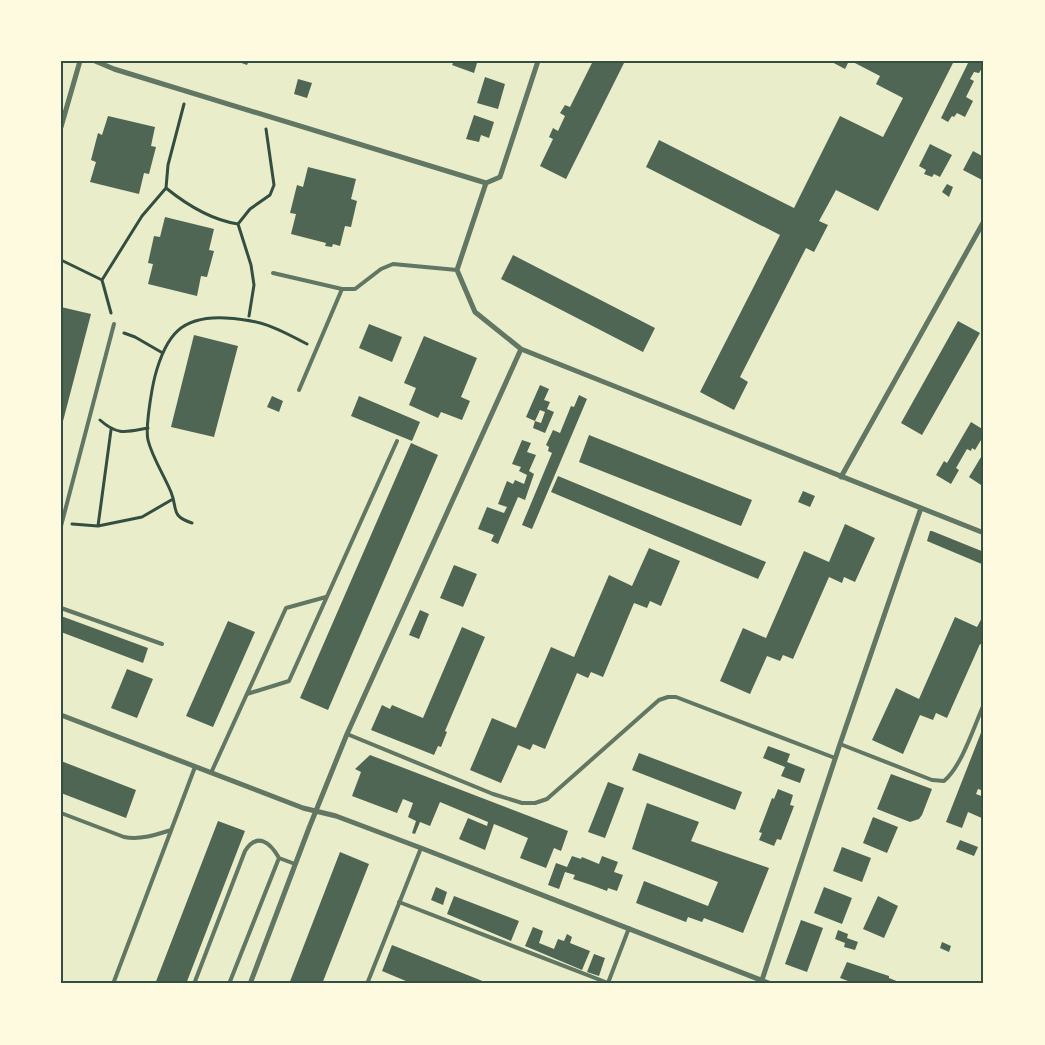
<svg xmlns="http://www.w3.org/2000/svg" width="1045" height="1045" viewBox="0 0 1045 1045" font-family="Barlow,sans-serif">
<rect width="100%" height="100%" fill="#e9edc9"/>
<!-- building -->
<path fill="#4f6655" d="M236 61H249L247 65Z
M454 61H472L477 63 474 73 452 65Z
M593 61H625L566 179 540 166 553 139 549 137 553 128 558 131 565 116 560 113 565 105 570 107Z
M830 61H849L845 69Z
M851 61H954L878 211 836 190 819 221 828 225 814 252 806 248 740 377 748 382 734 410 700 392 780 235 646 167 659 140 794 208 840 116 883 137 903 98 876 84 880 76Z
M969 61H984V69L982 68 979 73 974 72 970 79 974 81 966 97 973 101 965 117 957 113 954 117 952 116 948 122 941 118Z
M485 77 505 84 498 109 477 103Z
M298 79 312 83 307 98 294 94Z
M474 115 494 122 489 138 481 135 479 142 466 139Z
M108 116 155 127 151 146 156 147 149 174 144 173 139 194 90 182 96 162 91 160 98 133 102 135Z
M930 144 952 155 940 177 934 174 932 177 924 174 926 170 919 166Z
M973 151 984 157V181L963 170Z
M308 167 356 179 351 199 357 201 351 227 345 226 340 246 333 244 332 247 325 246 326 243 291 234 296 214 290 213 297 185 303 187Z
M947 184 953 187 949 197 942 192Z
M165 217 214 229 209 250 214 251 207 277 201 276 197 296 148 284 153 264 148 263 154 236 160 237Z
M513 255 655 328 643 352 501 279Z
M61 307 91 314 62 425H61Z
M958 321 980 333 922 435 901 423Z
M369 324 402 337 392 362 359 348Z
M194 335 238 346 214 437 171 427Z
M424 336 477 358 461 397 470 401 462 420 441 412 438 418 409 405 416 388 404 383Z
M540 385 549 389 544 400 550 402 547 409 554 412 545 433 533 428 535 421 541 423 545 412 540 410 535 421 526 417Z
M579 395 587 399 532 529 522 525 552 453 548 451 549 447 546 445 553 430 560 433 571 406 574 407Z
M272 396 283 401 279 412 267 407Z
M359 396 420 422 412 441 351 416Z
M971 422 984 430V435L975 450 972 448 971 451 967 449 956 468 959 470 951 484 936 475 944 461 947 463Z
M589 435 752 500 741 526 579 462Z
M522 440 531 443 527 452 536 455 529 471 534 474 525 500 518 497 498 544 491 541 494 535 478 529 487 507 504 513 507 507 498 504 507 481 513 484 515 480 524 484 527 475 519 471 521 467 512 464Z
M411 443 438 455 328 710 300 698Z
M984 452V487L969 477Z
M558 476 766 562 758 579 551 492Z
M803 491 815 496 810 507 798 502Z
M845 524 875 538 855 582 844 577 842 583 829 577 793 659 783 655 780 661 767 656 750 694 720 681 743 628 766 638 804 551 829 562Z
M930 531H932L984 552V565L927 541Z
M649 548 680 561 661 606 650 601 647 608 634 603 603 677 591 672 588 678 577 673 545 749 533 744 530 750 518 745 501 783 470 770 492 718 516 728 551 647 574 657 609 575 632 586Z
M454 565 477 574 463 607 440 598Z
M420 610 429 614 419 639 409 635Z
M984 614V646L980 644 947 718 936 713 933 720 920 715 903 754 872 740 896 688 919 699 955 617 977 627Z
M61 616 148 648 143 663 61 632Z
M228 621 255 632 213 727 186 716Z
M462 627 485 637 445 731 447 732 441 747 438 746 434 755 371 730 382 705 390 709 392 705 423 718Z
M127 669 153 679 137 718 111 708Z
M984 725V774L981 780 984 781V791L978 789 976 794 984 797V819L968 812 962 828 946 822Z
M768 746 790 754 787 762 805 769 800 783 781 776 785 767 763 758Z
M639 753 742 792 735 810 632 770Z
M370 755 568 831 561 851 554 848 546 868 520 858 528 838 494 824 485 850 478 847 459 839 468 818 487 826 488 822 440 802 430 826 420 822 415 834 412 833 416 821 408 817 413 803 403 799 397 813 352 796 361 772 355 769Z
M61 761 136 790 126 818 61 793Z
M891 774 932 789 922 815 919 819 910 822 877 809Z
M608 782 624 788 605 838 588 832Z
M778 789 793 795 790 805 794 806 781 840 777 839 774 846 759 840 762 833 759 832 766 814 772 798 774 799Z
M647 803 699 822 691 841 769 868 743 933 704 918 702 922 688 917 686 922 636 903 644 881 708 906 718 882 632 849Z
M873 817 898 827 887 853 863 843Z
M218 821 245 831 186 984H155Z
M960 840 978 847 974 856 956 849Z
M842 847 871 858 862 882 833 871Z
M340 852 369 864 322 984H289Z
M572 856 581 859 582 857 599 864 602 856 618 862 614 872 623 875 617 891 608 888 607 891 591 885 573 879 575 875 565 872 559 889 548 885 556 863 567 867Z
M436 887 447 892 443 905 431 900Z
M824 887 852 898 842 924 814 913Z
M454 896 519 921 511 941 447 914Z
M878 896 898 906 884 938 863 929Z
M801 920 823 928 807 972 785 964Z
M533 927 543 931 539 943 554 949 558 939 564 941 567 934 572 937 570 943 590 951 582 970 525 946Z
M838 930 848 934 847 938 858 942 855 950 844 947 845 943 835 939Z
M942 942 951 946 949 952 940 948Z
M392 945 490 984H413L382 971Z
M594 954 605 958 599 976 587 972Z
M847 962 889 976V978L904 984H847L848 981 840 978Z"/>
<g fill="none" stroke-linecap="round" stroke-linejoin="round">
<!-- path -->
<path stroke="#344e41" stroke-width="3" d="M166 188C187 205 211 220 238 224
M238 224 250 209 270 195 274 185 266 129
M238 224 251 265 254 285 249 316
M61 260 102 280 111 313
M102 280 142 216 166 188 168 165 184 104
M124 333 135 337 161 352
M100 420C118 436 126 432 148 428
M192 523C170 516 178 509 171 492 164 475 152 457 148 440 145 428 152 388 155 376 166 335 181 316 225 318 262 320 275 327 307 344
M72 524 98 526 111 430
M98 526 142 517 173 499"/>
<!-- service -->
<path stroke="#617663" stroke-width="4" d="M273 273 342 289H355L381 269 393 264 457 270
M299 390 342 289
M61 526 114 324
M61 608 162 644
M247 694 289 681 397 441
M347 734 493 794 522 803H535L547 799 659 700 668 697H676L835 758
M840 744 932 780 944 781C962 766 974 726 984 704
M211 773 286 608 326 597
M61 813 124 837C141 840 155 835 171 830
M279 858 295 864
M399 902 608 983 629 928
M113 984 195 767
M194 984 245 851C257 832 270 842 279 858L229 984
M367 984 421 848"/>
<!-- minor -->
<path stroke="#617663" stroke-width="5" d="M95 61 114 69 486 183
M61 127 80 61
M486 183 457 270 475 312 521 349 984 533
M486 183 500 177 538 61
M841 477 984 221
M61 715 303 808 336 816 421 848 771 984
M762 980 840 744 921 508
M250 984 309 828 347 734 521 349"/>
</g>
<!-- border -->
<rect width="1045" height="1045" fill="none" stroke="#fefae0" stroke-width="125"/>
<rect x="62" y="62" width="920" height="920" fill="none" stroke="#344e41" stroke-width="2"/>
</svg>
